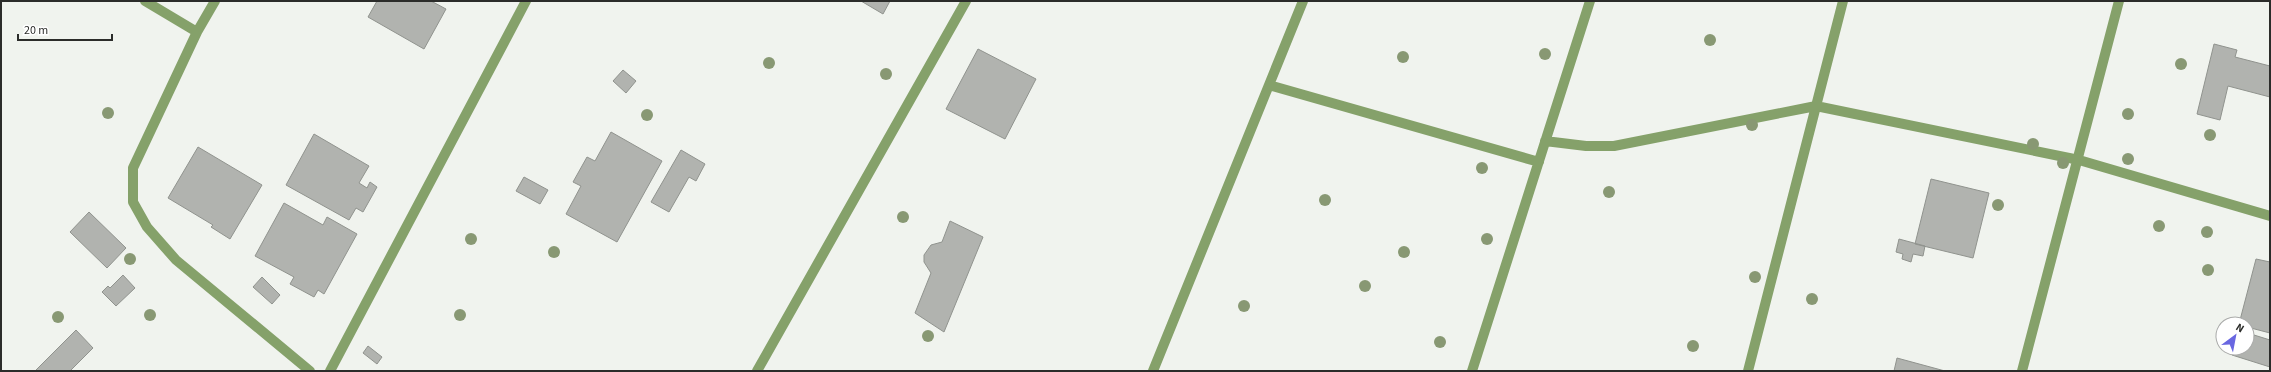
<svg xmlns="http://www.w3.org/2000/svg" width="2271" height="372" viewBox="0 0 2271 372" font-family="'Source Sans 3',sans-serif">
<rect width="100%" height="100%" fill="#f0f3ee"/>
<!-- building -->
<path fill="#b1b3af" stroke="#90938e" d="M377 1H431L446 9 424 49 368 17Z
M861 1H890L883 14Z
M2214 44 2237 50 2235 57 2270 66V97L2228 86 2220 120 2197 114Z
M978 49 1036 79 1005 139 946 109Z
M623 70 636 81 626 93 613 81Z
M611 132 662 161 617 242 566 214 581 186 573 182 587 157 595 161Z
M314 134 369 166 359 183 367 188 370 182 377 187 363 212 356 208 349 220 286 185Z
M198 147 262 185 230 239 211 227 213 225 168 198Z
M681 150 705 164 696 181 689 177 669 212 651 202Z
M524 177 548 190 540 204 516 191Z
M1931 179 1989 193 1973 258 1915 244Z
M284 203 323 225 327 217 357 234 324 294 318 290 314 297 290 284 294 277 255 256Z
M89 212 126 248 107 268 70 232Z
M950 221 983 237 944 332 915 313 931 273 924 262V255L931 245 942 242Z
M1899 239 1925 246 1923 256 1913 254 1911 262 1902 259 1903 254 1896 252Z
M2256 259 2270 262V333L2247 327V324H2239Z
M123 275 135 288 116 306 102 292 108 286 110 288Z
M262 277 280 295 272 304 253 287Z
M76 330 93 348 70 371H35Z
M2254 335 2270 340V367L2232 355 2233 348H2247V337L2253 339Z
M368 346 382 357 377 364 363 353Z
M1897 358 1945 371H1894Z"/>
<g fill="none" stroke-linecap="round" stroke-linejoin="round">
<!-- minor -->
<path stroke="#85a16a" stroke-width="10" d="M145 1 197 32
M215 1 197 32 133 168V202L147 227 176 260 310 371
M1269 85 1539 162
M1545 141 1586 146H1614L1816 106 2079 160 2270 216
M330 371 526 1
M757 371 966 1
M1153 371 1303 1
M1472 371 1590 1
M1748 371 1843 1
M2022 371 2119 1"/>
</g>
<!-- trees -->
<g fill="#889873">
<circle cx="1710" cy="40" r="6"/>
<circle cx="1545" cy="54" r="6"/>
<circle cx="1403" cy="57" r="6"/>
<circle cx="769" cy="63" r="6"/>
<circle cx="2181" cy="64" r="6"/>
<circle cx="886" cy="74" r="6"/>
<circle cx="108" cy="113" r="6"/>
<circle cx="2128" cy="114" r="6"/>
<circle cx="647" cy="115" r="6"/>
<circle cx="1752" cy="125" r="6"/>
<circle cx="2210" cy="135" r="6"/>
<circle cx="2033" cy="144" r="6"/>
<circle cx="2128" cy="159" r="6"/>
<circle cx="2063" cy="163" r="6"/>
<circle cx="1482" cy="168" r="6"/>
<circle cx="1609" cy="192" r="6"/>
<circle cx="1325" cy="200" r="6"/>
<circle cx="1998" cy="205" r="6"/>
<circle cx="903" cy="217" r="6"/>
<circle cx="2159" cy="226" r="6"/>
<circle cx="2207" cy="232" r="6"/>
<circle cx="471" cy="239" r="6"/>
<circle cx="1487" cy="239" r="6"/>
<circle cx="554" cy="252" r="6"/>
<circle cx="1404" cy="252" r="6"/>
<circle cx="130" cy="259" r="6"/>
<circle cx="2208" cy="270" r="6"/>
<circle cx="1755" cy="277" r="6"/>
<circle cx="1365" cy="286" r="6"/>
<circle cx="1812" cy="299" r="6"/>
<circle cx="1244" cy="306" r="6"/>
<circle cx="150" cy="315" r="6"/>
<circle cx="460" cy="315" r="6"/>
<circle cx="58" cy="317" r="6"/>
<circle cx="928" cy="336" r="6"/>
<circle cx="1440" cy="342" r="6"/>
<circle cx="1693" cy="346" r="6"/>
</g>
<!-- border -->
<rect width="2271" height="372" fill="none" stroke="#2b2c2a" stroke-width="4"/>
<!-- north arrow -->
<g transform="translate(2235 336) rotate(32)"><circle r="19" fill="#ffffff" stroke="#aaabaa"/>
<path d="M0-3L7 15L0 10L-7 15Z" fill="#6967e1"/>
<text y="-6" font-size="11" font-weight="bold" text-anchor="middle" fill="#2b2c2a">N</text>
</g>
<!-- scale -->
<path d="M18 34v6h94v-6" fill="none" stroke="#2b2c2a" stroke-width="2"/>
<text x="24" y="34" font-size="12" fill="#2b2c2a" stroke="#ffffff" stroke-width="3" paint-order="stroke">20 m</text>
</svg>
